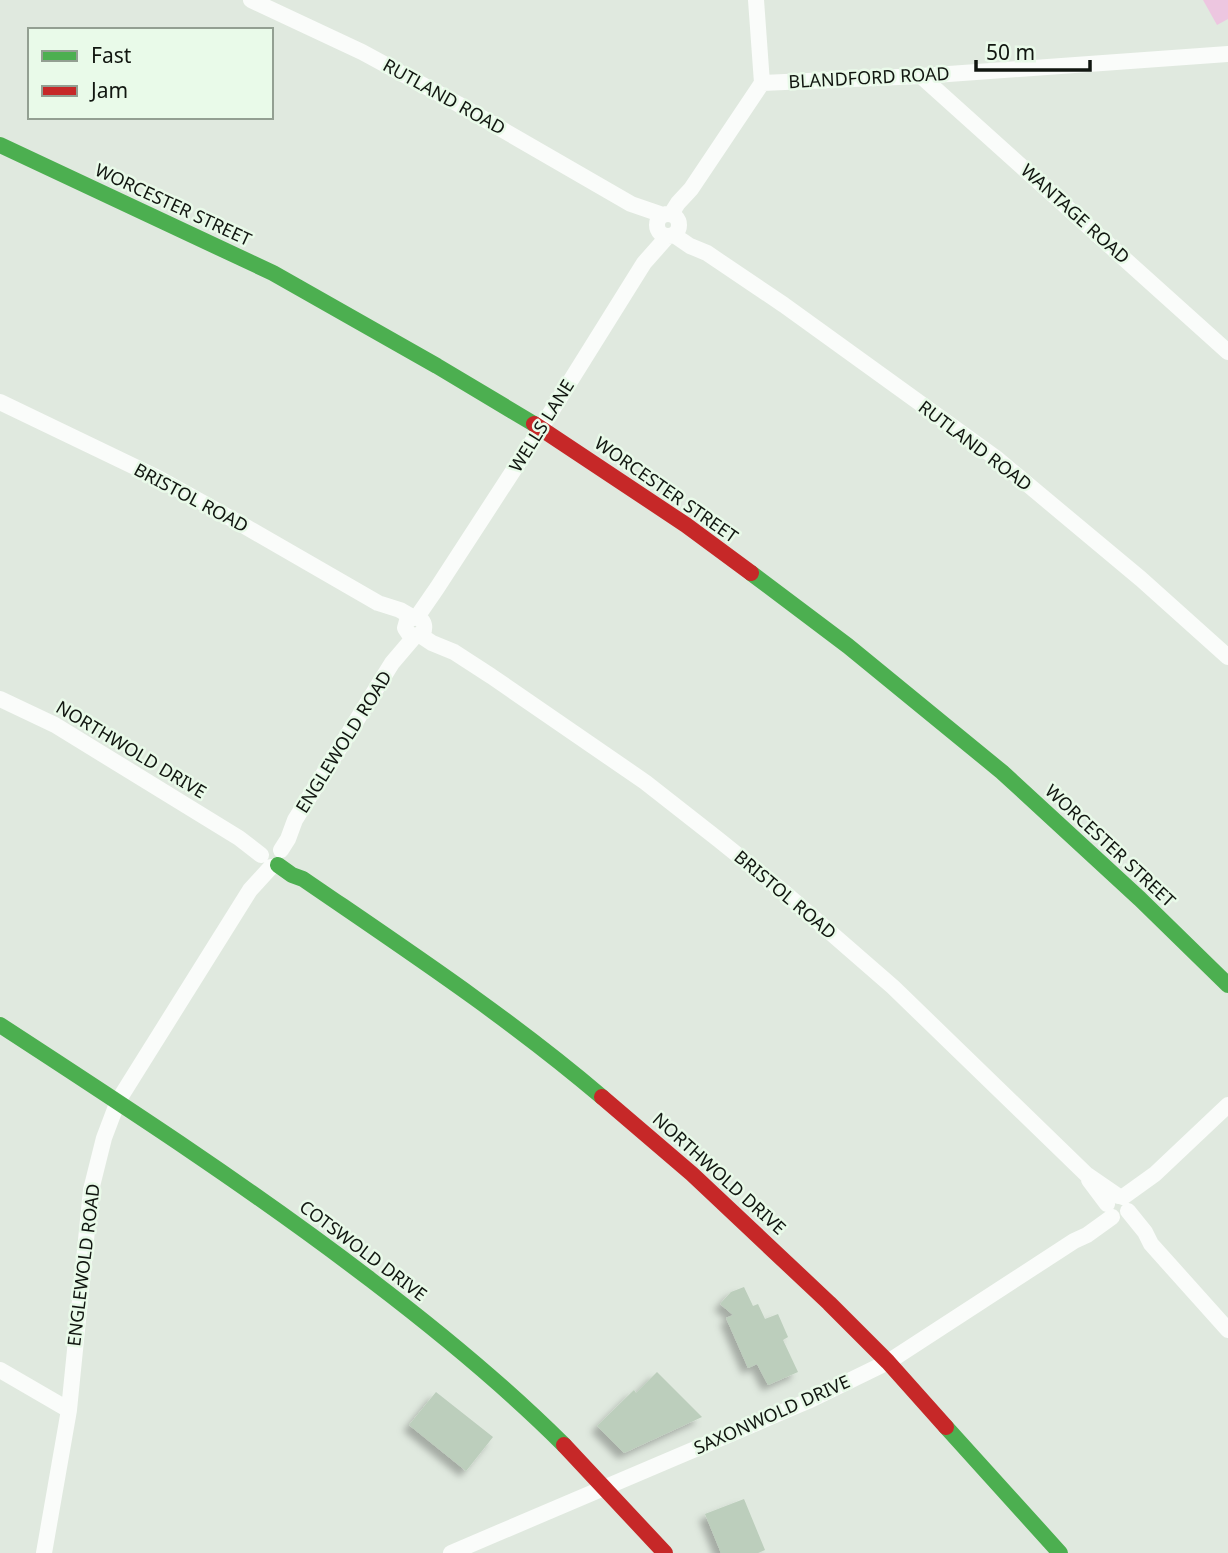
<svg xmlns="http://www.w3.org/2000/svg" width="1228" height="1553" viewBox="0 0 1228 1553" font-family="'Noto Sans',sans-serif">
<defs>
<filter id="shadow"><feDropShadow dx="-6" dy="6" stdDeviation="3.5" flood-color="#0004"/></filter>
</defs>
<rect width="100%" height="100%" fill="#e0e9df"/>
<!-- green -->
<path fill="#edc6e0" d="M1203 0H1228V19L1217 25Z"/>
<!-- building -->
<path fill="#bccebc" filter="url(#shadow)" d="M744 1287 753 1306 758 1304 765 1319 778 1314 788 1337 783 1340 798 1372 768 1385 757 1364 748 1368 726 1318 733 1315 720 1304 731 1292Z
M657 1372 702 1417 624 1453 597 1426 634 1390 636 1393Z
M436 1392 493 1437 466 1471 409 1425Z
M744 1499 765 1550 758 1553H721L705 1514Z"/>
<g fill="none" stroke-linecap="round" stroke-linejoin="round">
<!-- street -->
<path stroke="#fafcfa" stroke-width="16" d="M251 0 362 52 458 104 631 204 663 215
M921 76 1228 352
M762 83 921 76 1228 54
M657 225a11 11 0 1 1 22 0a11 11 0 1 1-22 0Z
M671 214 678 203 691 189 762 83 756 0
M674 235 690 246 707 253 784 305 996 458 1141 579 1228 657
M0 402 158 478 241 524 378 603 400 610 412 617
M417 617 437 588 541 428 644 263 667 237
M420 635 432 643 454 652 491 676 645 782 719 840 785 893 893 987 1086 1174 1118 1196
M0 699 55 725 239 838 261 855
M281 850 288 839 295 820 392 663 415 636 423 633C428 621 417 613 407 621L405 628 409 634 415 636
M1089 1180 1107 1204
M1123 1197 1155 1174 1228 1105
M1128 1211 1145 1232 1151 1244 1228 1330
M0 1370 69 1410
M44 1553 69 1410 91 1190 104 1138 118 1101 250 890 271 867
M451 1553 808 1401 888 1362 1074 1241 1087 1235 1112 1217"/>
<!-- fast -->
<path stroke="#4caf50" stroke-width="16" d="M0 145 273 273 437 366 534 424
M751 573 848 646 1002 772 1140 899 1228 985
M278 865 292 875 303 879C405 949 508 1017 602 1097
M0 1025C126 1107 252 1189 371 1280 438 1331 504 1385 564 1445
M946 1427 1060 1553"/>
<!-- jam -->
<path stroke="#c62828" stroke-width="16" d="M534 424 686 525 751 573
M602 1097 692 1174 829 1303 888 1362 946 1427
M564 1445 665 1553"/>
</g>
<g text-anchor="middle" stroke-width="5" stroke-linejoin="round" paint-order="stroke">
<!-- street labels -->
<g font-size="18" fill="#111610" stroke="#e9fae9">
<text transform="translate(869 78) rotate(-3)" y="6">BLANDFORD ROAD</text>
<text transform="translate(444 97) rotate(29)" y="6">RUTLAND ROAD</text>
<text transform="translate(173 205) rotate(25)" y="6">WORCESTER STREET</text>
<text transform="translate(1075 214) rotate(42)" y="6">WANTAGE ROAD</text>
<text transform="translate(542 426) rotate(-58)" y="6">WELLS LANE</text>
<text transform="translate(975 446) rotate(37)" y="6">RUTLAND ROAD</text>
<text transform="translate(666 490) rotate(35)" y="6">WORCESTER STREET</text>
<text transform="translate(191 498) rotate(28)" y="6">BRISTOL ROAD</text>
<text transform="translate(344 742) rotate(-58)" y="6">ENGLEWOLD ROAD</text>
<text transform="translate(131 750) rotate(31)" y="6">NORTHWOLD DRIVE</text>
<text transform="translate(1110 846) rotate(43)" y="6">WORCESTER STREET</text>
<text transform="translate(785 895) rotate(40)" y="6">BRISTOL ROAD</text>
<text transform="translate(719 1174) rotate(42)" y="6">NORTHWOLD DRIVE</text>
<text transform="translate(363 1251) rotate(37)" y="6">COTSWOLD DRIVE</text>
<text transform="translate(84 1265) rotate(-83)" y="6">ENGLEWOLD ROAD</text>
<text transform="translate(772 1415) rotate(-24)" y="6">SAXONWOLD DRIVE</text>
</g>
</g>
<!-- legend -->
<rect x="28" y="28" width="245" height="91" fill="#e9fae9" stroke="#939f92" stroke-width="2"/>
<rect x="42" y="51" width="35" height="10" fill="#4caf50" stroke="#939f92" stroke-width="2"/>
<text x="91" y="63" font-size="21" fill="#111610">Fast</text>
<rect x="42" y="86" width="35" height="10" fill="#c62828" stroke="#939f92" stroke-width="2"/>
<text x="91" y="98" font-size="21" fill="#111610">Jam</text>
<!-- scale -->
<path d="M976 60v10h114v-10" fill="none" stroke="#111610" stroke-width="3.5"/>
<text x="986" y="60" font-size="21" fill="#111610" stroke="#e9fae9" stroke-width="5" paint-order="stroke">50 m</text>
</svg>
